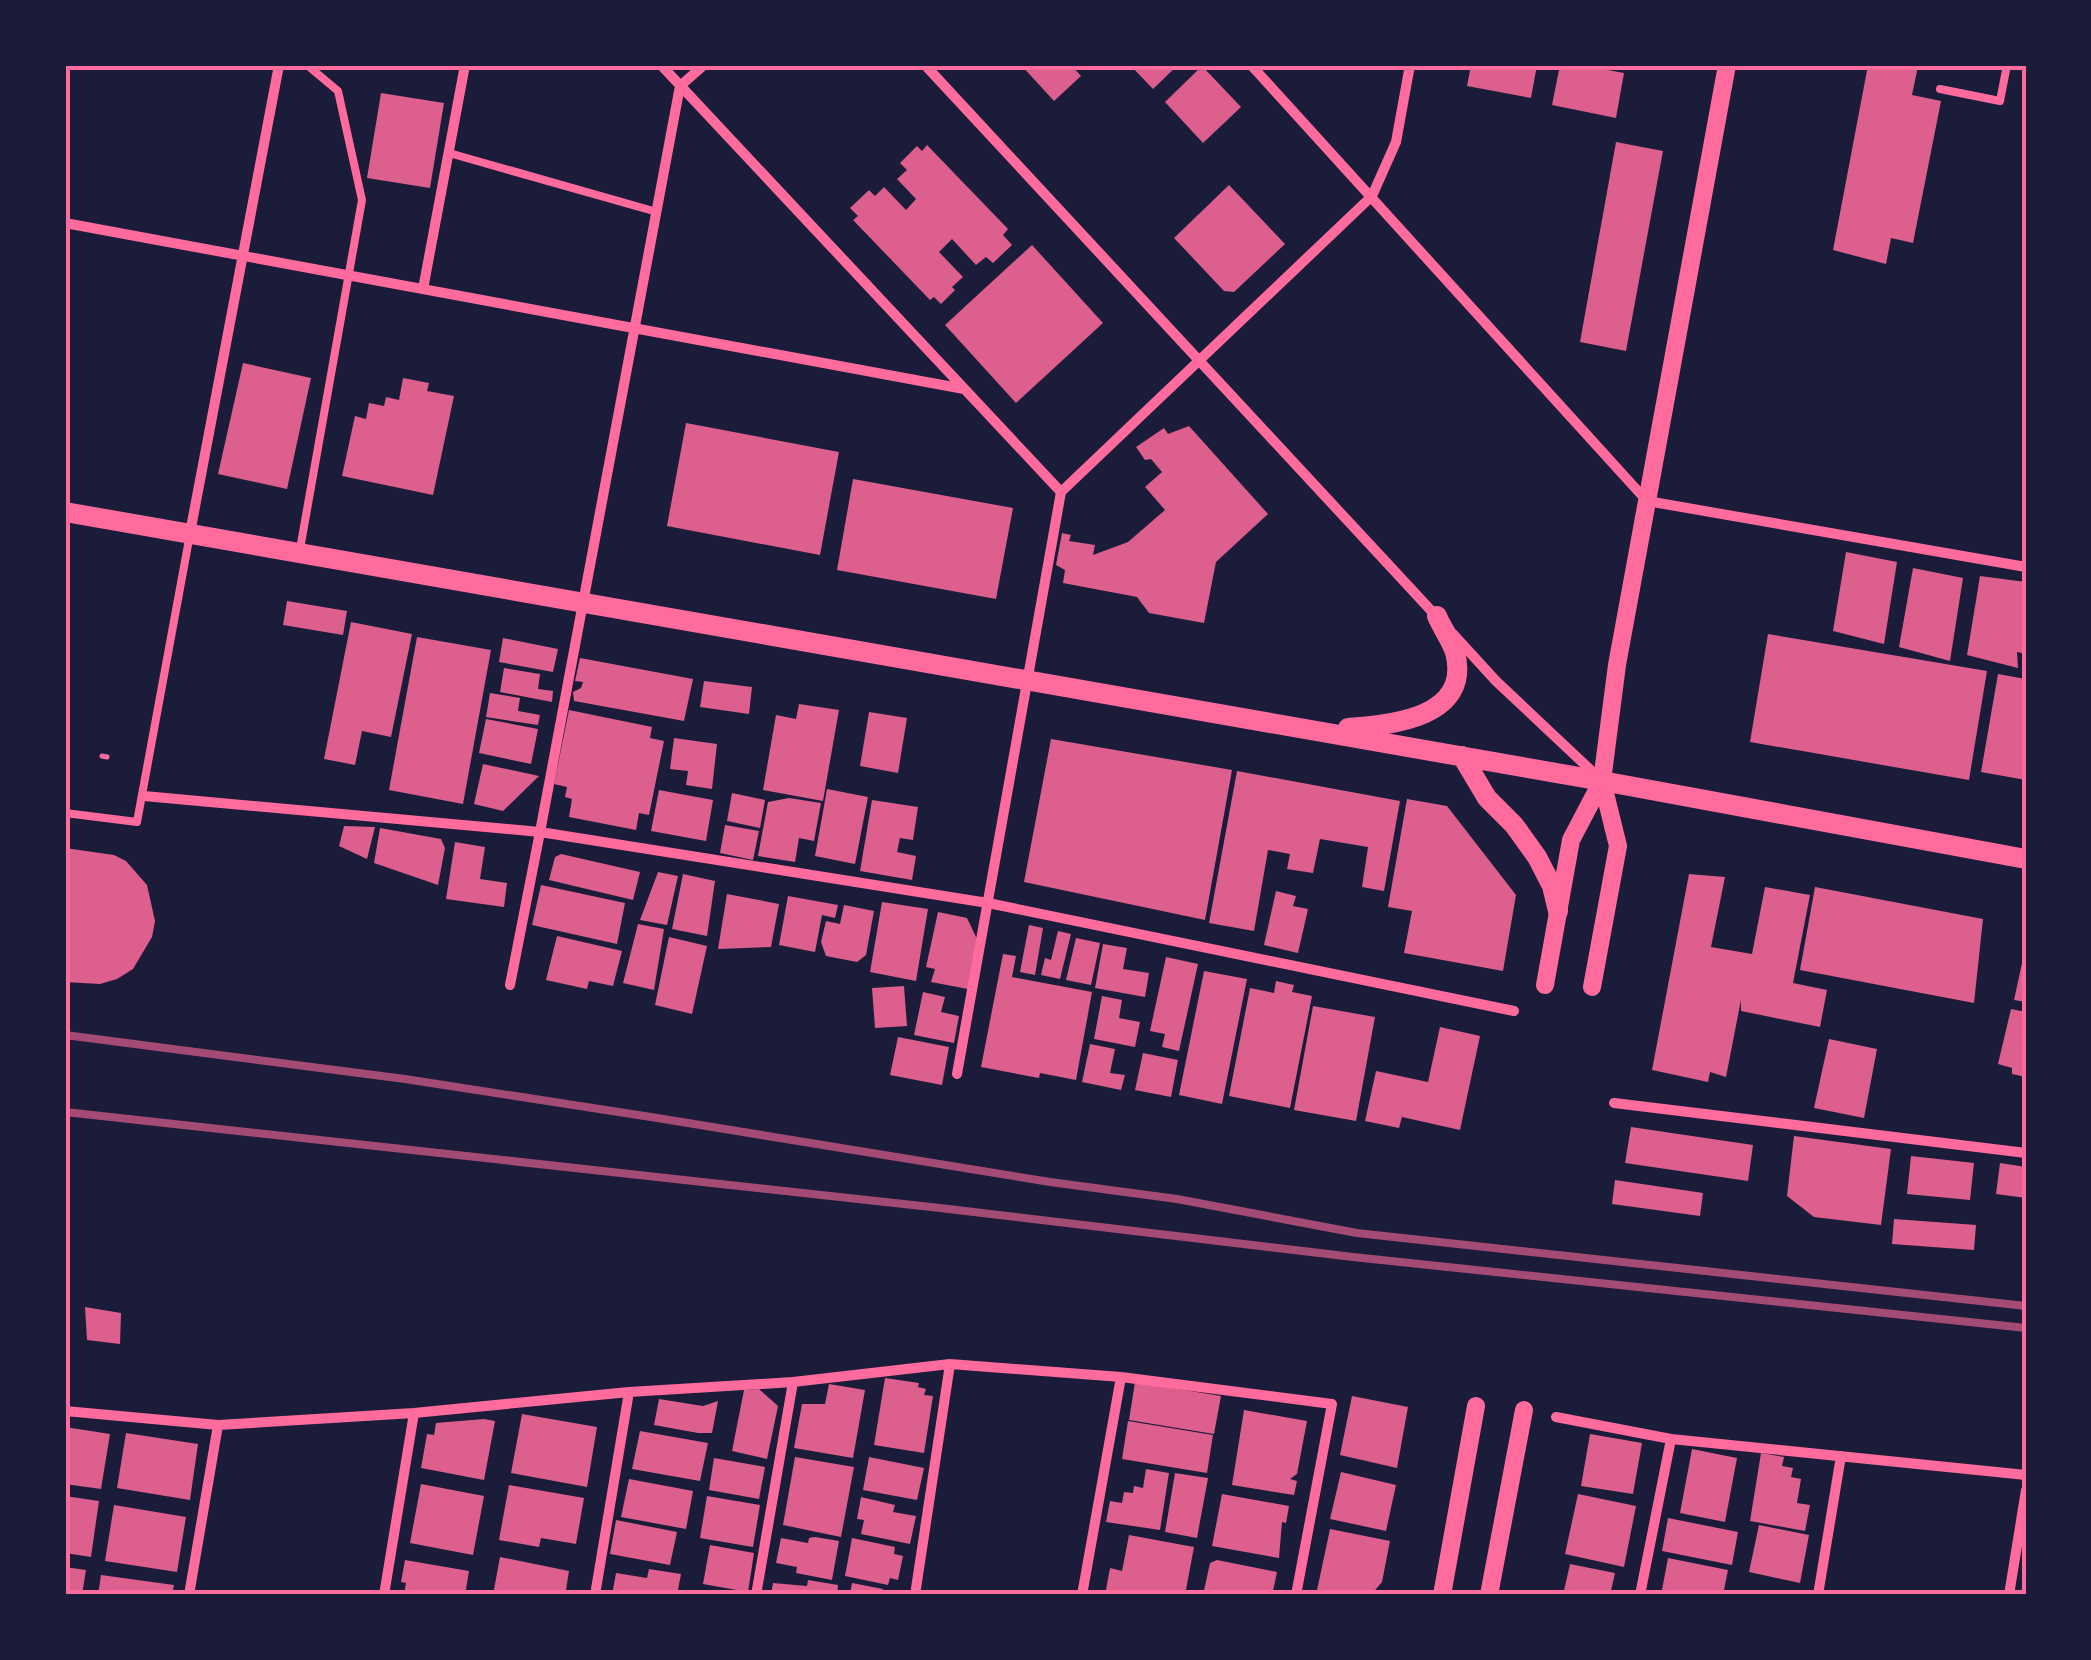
<svg xmlns="http://www.w3.org/2000/svg" width="2091" height="1660" viewBox="0 0 2091 1660" font-family="Figtree,sans-serif">
<rect width="100%" height="100%" fill="#1b1b3a"/>
<!-- building -->
<path fill="#dd5f8e" d="M1021 65H1071L1081 76 1054 101Z
M1130 65H1178L1153 89Z
M1471 65H1537L1531 98 1467 86Z
M1560 65H1581L1624 73 1616 118 1552 105Z
M1868 65 1918 66 1912 95 1941 101 1913 243 1891 238 1886 264 1833 250Z
M1202 66 1241 107 1203 143 1165 102Z
M381 93 444 103 430 188 367 178Z
M1616 142 1663 151 1626 351 1580 342Z
M927 145 1008 229 1003 235 1012 245 993 263 986 257 976 265 952 239 939 252 963 277 952 287 955 290 941 304 934 297 930 300 853 220 858 216 850 208 869 190 875 196 884 187 906 210 916 199 897 179 907 170 900 163 917 146 922 151Z
M1229 185 1285 244 1234 292 1224 291 1174 238Z
M1032 245 1103 323 1016 403 945 325Z
M243 363 311 378 287 489 218 474Z
M403 378 429 383 427 391 454 396 433 495 342 476 355 416 366 419 369 403 384 406 386 397 399 400Z
M686 423 839 452 820 555 667 526Z
M1189 426 1268 514 1216 562 1204 623 1149 613 1137 597 1063 583 1065 570 1056 565 1062 533 1071 535 1069 541 1095 545 1093 555 1128 542 1165 510 1145 487 1162 472 1151 459 1145 460 1136 447 1164 428 1168 434Z
M853 479 1013 508 996 599 837 570Z
M1846 552 1897 562 1884 644 1833 631Z
M1913 568 1963 578 1950 661 1899 647Z
M1980 576 2026 582V654L2017 652 2018 668 1967 655Z
M287 601 347 611 343 635 283 625Z
M351 622 412 634 391 737 362 731 355 765 324 759Z
M1768 634 1987 671 1969 780 1750 742Z
M417 637 491 650 463 804 389 790Z
M503 638 558 649 553 672 499 662Z
M580 658 693 679 684 721 574 701 573 692 581 688 583 682 575 681Z
M504 668 540 674 538 689 553 691 552 702 500 692Z
M1998 674 2026 679V780L1981 772Z
M704 681 752 687 749 714 700 707Z
M490 693 520 698 518 711 540 715 538 725 486 717Z
M799 704 839 710 823 801 763 790 776 715 796 719Z
M569 710 652 727 650 738 664 741 649 815 639 813 636 830 569 817 572 799 565 797 567 787 554 784Z
M869 712 907 718 898 773 860 766Z
M486 719 538 729 531 764 479 753Z
M674 738 717 744 712 789 686 785 688 771 670 769Z
M1051 739 1232 770 1205 920 1024 882Z
M483 764 539 776 503 811 474 804Z
M1237 771 1400 801 1384 891 1362 887 1368 847 1320 839 1313 873 1287 869 1290 854 1268 850 1254 931 1209 923Z
M827 789 868 797 855 864 815 856Z
M659 790 713 800 706 841 651 831Z
M732 793 765 800 760 828 727 821Z
M789 798 821 803 814 841 799 838 795 862 758 856 768 802Z
M1407 799 1447 806 1516 895 1503 971 1404 953 1412 911 1388 907Z
M872 800 918 807 913 840 900 838 897 852 916 856 912 880 860 871Z
M725 825 759 831 753 860 720 853Z
M344 826 375 827 367 859 339 846Z
M380 828 441 839 445 848 438 885 374 863Z
M455 842 485 847 480 879 507 883 504 907 446 899Z
M65 848 114 855 126 861 147 885 155 921 152 937 133 969 117 979 100 984 65 982Z
M561 854 640 872 633 900 549 880 555 857Z
M658 872 678 876 667 925 640 920Z
M683 874 715 881 707 936 672 929Z
M1689 874 1725 877 1711 947 1752 954 1765 887 1810 895 1793 983 1827 990 1820 1027 1741 1011V1000L1726 1077 1710 1072 1708 1082 1652 1070Z
M541 885 625 903 617 944 532 925Z
M1815 887 1983 919 1974 1003 1800 970Z
M1276 891 1296 896 1293 906 1308 909 1298 953 1264 945Z
M727 894 779 904 771 947 718 949Z
M788 896 838 905 835 918 822 915 815 952 779 945Z
M882 902 928 909 916 981 870 972Z
M844 905 874 911 866 955 857 962 826 956 821 942 826 921 840 924Z
M938 912 967 918 977 939 968 989 931 982 935 969 926 967Z
M638 924 664 929 654 990 623 983Z
M1029 925 1043 928 1035 975 1020 972Z
M1058 931 1071 934 1060 979 1041 975 1045 958 1051 960Z
M557 936 622 951 613 986 589 981 587 989 546 980Z
M669 937 707 946 692 1014 655 1005Z
M1076 938 1100 943 1091 985 1066 980Z
M1103 944 1127 948 1123 969 1149 973 1145 997 1095 988Z
M1003 954 1016 956 1012 977 1092 992 1076 1080 1040 1073 1039 1078 981 1067Z
M2024 954H2026V1002L2014 1000Z
M1166 957 1198 964 1179 1051 1162 1047 1165 1034 1150 1031Z
M1204 971 1247 979 1222 1104 1179 1095Z
M1276 981 1294 985 1292 992 1312 996 1290 1108 1229 1096 1250 988 1274 993Z
M904 986 907 1026 875 1028 872 988Z
M923 992 945 997 941 1012 959 1016 954 1043 914 1035Z
M1102 996 1122 1000 1119 1018 1140 1022 1135 1047 1094 1039Z
M1313 1006 1375 1017 1356 1121 1294 1110Z
M2011 1009 2026 1012V1077L2012 1074V1068L1998 1064Z
M1440 1027 1480 1036 1460 1130 1402 1117 1399 1128 1365 1121 1376 1071 1428 1082Z
M898 1037 949 1047 942 1085 890 1075Z
M1829 1039 1877 1049 1864 1118 1814 1108Z
M1090 1044 1115 1049 1110 1073 1125 1075 1121 1090 1082 1082Z
M1143 1053 1178 1060 1171 1097 1135 1090Z
M1631 1127 1753 1145 1748 1181 1625 1163Z
M1794 1136 1891 1149 1881 1225 1814 1217 1787 1196Z
M1911 1156 1974 1163 1970 1200 1907 1194Z
M2000 1163 2026 1167V1198L1996 1194Z
M1615 1180 1703 1193 1700 1216 1612 1204Z
M1894 1219 1976 1225 1974 1250 1892 1244Z
M85 1307 121 1313 120 1344 87 1340Z
M885 1378 919 1383 918 1387 926 1389 924 1395 933 1396 924 1453 874 1445Z
M1135 1382 1221 1396 1214 1434 1129 1420Z
M829 1384 865 1390 853 1458 794 1448 802 1404H825Z
M759 1389 778 1406 767 1459 732 1451 744 1390Z
M1352 1396 1408 1407 1397 1468 1340 1455Z
M659 1399 703 1406 718 1401 712 1433H698L654 1425Z
M1244 1410 1307 1421 1297 1474 1290 1479 1297 1481 1294 1495 1232 1485Z
M522 1414 597 1427 587 1487 511 1473Z
M484 1419 495 1421 484 1480 421 1468 427 1434 434 1435 436 1423Z
M1128 1421 1213 1435 1207 1473 1122 1459Z
M65 1427 110 1434 101 1489 65 1484Z
M640 1431 708 1443 700 1481 632 1469Z
M126 1433 198 1444 190 1500 117 1488Z
M1590 1434 1642 1443 1633 1494 1581 1486Z
M1692 1449 1737 1458 1725 1522 1680 1513Z
M1761 1453 1784 1457 1782 1466 1793 1468 1791 1477 1801 1479 1797 1503 1810 1505 1805 1531 1750 1521Z
M795 1457 854 1467 841 1537 783 1525Z
M869 1457 924 1468 917 1500 863 1490Z
M714 1458 765 1467 759 1499 709 1490Z
M1146 1469 1169 1473 1160 1530 1106 1522 1110 1501 1122 1503 1124 1492 1133 1493 1134 1486 1143 1488Z
M1341 1472 1396 1485 1386 1531 1330 1519Z
M1175 1473 1208 1478 1197 1538 1165 1532Z
M629 1479 693 1491 686 1529 621 1517Z
M421 1484 484 1496 473 1555 410 1543Z
M509 1485 584 1498 576 1544 541 1538 539 1547 499 1540Z
M1222 1494 1289 1506 1286 1523 1282 1522 1279 1558 1212 1546Z
M1578 1494 1636 1506 1624 1567 1565 1554Z
M65 1496 99 1501 91 1557 65 1553Z
M707 1496 760 1505 753 1547 700 1538Z
M861 1497 895 1505 893 1512 916 1516 910 1544 861 1534 864 1520 857 1519Z
M114 1505 186 1517 177 1572 105 1561Z
M1668 1518 1738 1532 1732 1565 1662 1551Z
M616 1520 677 1532 670 1565 610 1554Z
M1759 1525 1809 1535 1800 1583 1749 1572Z
M1330 1529 1390 1541 1382 1582 1371 1595H1316Z
M1129 1535 1194 1547 1185 1595H1105L1110 1568 1122 1571Z
M815 1537 839 1541 832 1580 796 1573 797 1567 776 1563 781 1538 808 1543 809 1538Z
M852 1538 895 1547 894 1554 903 1556 898 1580 890 1578 888 1585 845 1576Z
M710 1545 754 1553 748 1592 703 1584Z
M500 1557 569 1571 566 1590 560 1591 559 1595H493Z
M1668 1558 1728 1570 1723 1595H1661Z
M405 1560 469 1571 465 1595 404 1594 406 1583 401 1582Z
M1217 1560 1277 1572 1273 1591H1270L1269 1595H1203L1210 1563Z
M1570 1564 1615 1573 1610 1595H1563Z
M65 1567 86 1570 82 1595H65Z
M649 1569 681 1574 677 1595H612L616 1573 647 1578Z
M101 1575 174 1585 172 1595H98Z
M808 1580 838 1585 837 1595H771L773 1583 807 1586Z
M852 1583 883 1589 882 1595H850Z"/>
<g fill="none" stroke-linecap="round" stroke-linejoin="round">
<!-- path -->
<path stroke="#ff6b9d" stroke-width="5" d="M102 756 107 757"/>
<!-- service -->
<path stroke="#ff6b9d" stroke-width="8" d="M1940 89 2000 101 2007 65
M449 153 657 212
M300 549 362 200 338 91 307 65
M65 813 137 822 190 534"/>
<!-- minor -->
<path stroke="#ff6b9d" stroke-width="10" d="M661 65 1061 492
M704 65 680 86 540 832 988 903 1514 1011
M925 65 1438 618
M1251 65 1647 501 2026 567
M65 223 964 389
M423 289 465 65
M1061 492 1372 196 1396 142 1410 65
M190 533 279 65
M1453 634 1496 681 1598 777
M144 796 540 832 510 985
M957 1074 1061 492
M1614 1103 2026 1153
M65 1411 218 1425 414 1413 629 1392 793 1382 950 1364 1121 1377 1332 1404 1296 1595
M1556 1417 1671 1439 2026 1475
M189 1595 218 1425
M384 1595 414 1413
M595 1595 629 1392
M756 1595 793 1382
M915 1595 950 1364
M1082 1595 1121 1377
M1640 1595 1671 1439
M1818 1595 1841 1456
M2009 1595 2026 1490"/>
<!-- tertiary -->
<path stroke="#ff6b9d" stroke-width="18" d="M1545 985 1571 840 1602 781 1617 665 1727 65
M1592 987 1618 846 1602 781
M1442 1595 1476 1406
M1489 1595 1524 1410"/>
<!-- secondary -->
<path stroke="#ff6b9d" stroke-width="20" d="M65 512 1602 781 2026 859
M1348 728C1391 725 1472 718 1455 652 1451 640 1442 628 1437 616
M1462 756 1487 798 1514 825 1537 857 1552 886 1558 911"/>
<!-- rail -->
<path stroke="#a44b75" stroke-width="8" d="M65 1035 405 1079 651 1117 1050 1182 1177 1199 1357 1233 2026 1306
M65 1112 940 1208 1353 1257 2026 1328"/>
</g>
<!-- border -->
<rect width="2091" height="1660" fill="none" stroke="#1b1b3a" stroke-width="135"/>
<rect x="68" y="68" width="1956" height="1524" fill="none" stroke="#ff6b9d" stroke-width="4"/>
</svg>
